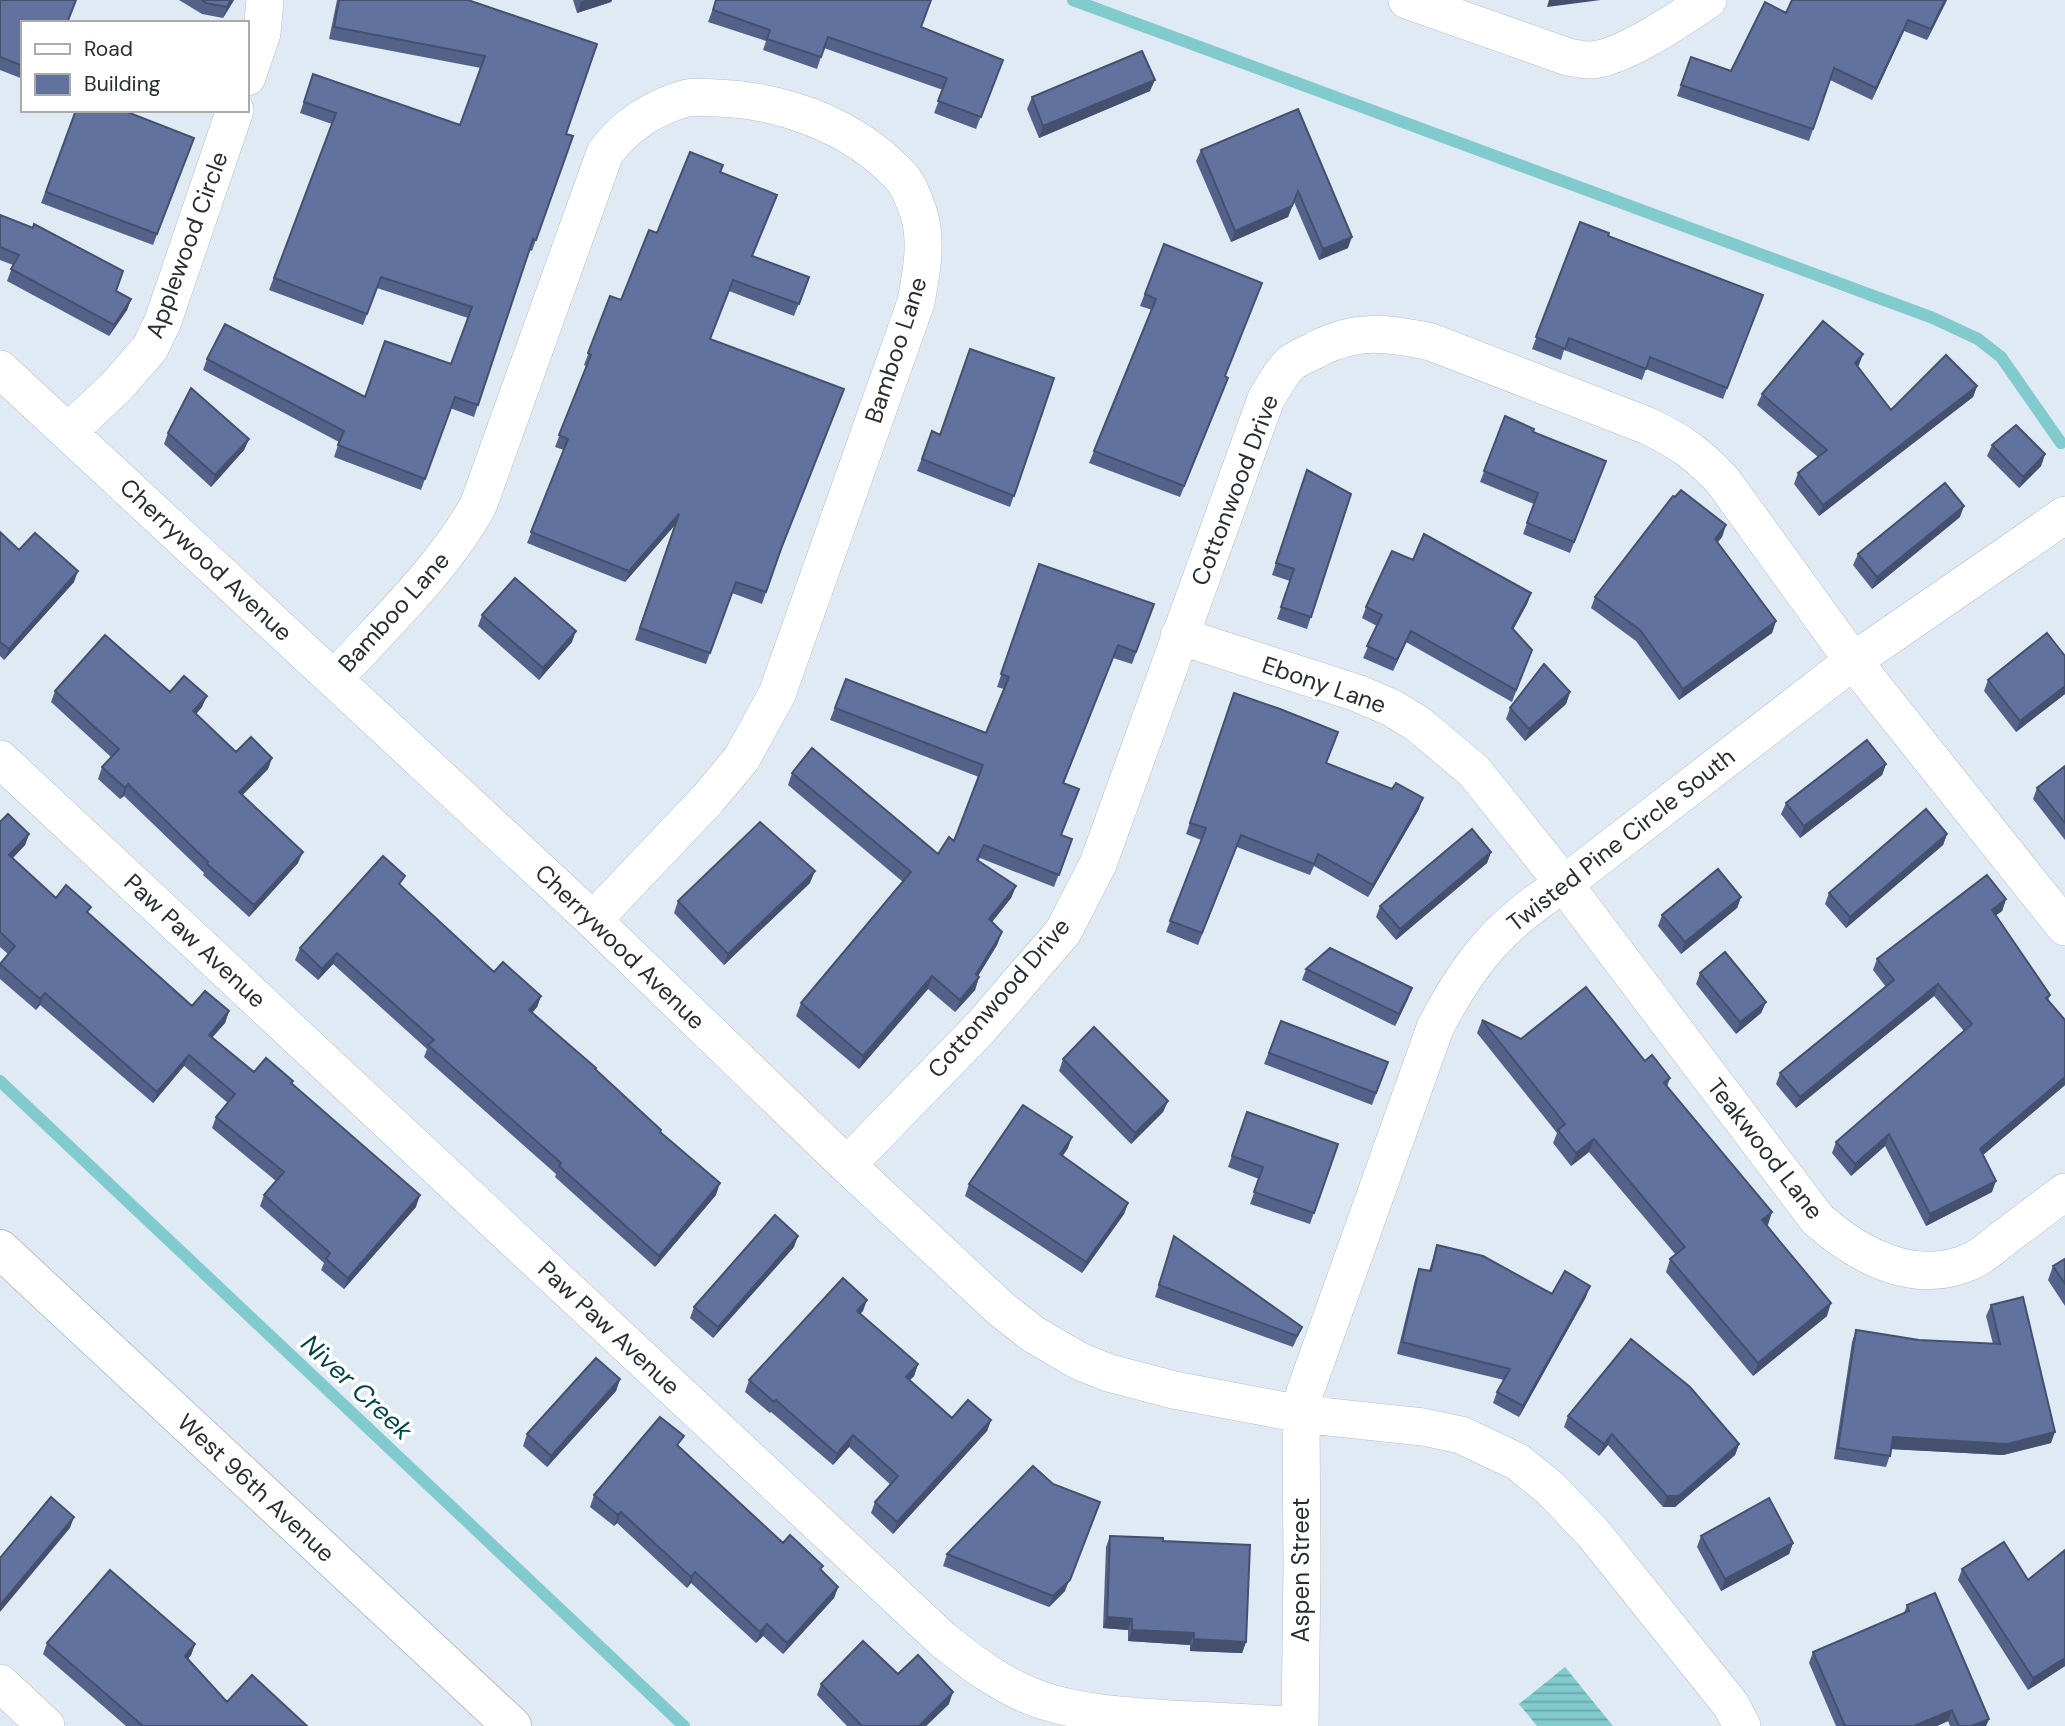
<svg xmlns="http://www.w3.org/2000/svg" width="2065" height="1726" viewBox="0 0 2065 1726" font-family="'DM Sans',sans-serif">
<defs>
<pattern id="water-rules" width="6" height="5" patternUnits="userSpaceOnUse" patternTransform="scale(1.75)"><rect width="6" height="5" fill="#81cacd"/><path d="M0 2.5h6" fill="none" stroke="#6aa4a7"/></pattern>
</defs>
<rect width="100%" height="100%" fill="#dfeaf4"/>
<!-- water -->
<path fill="url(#water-rules)" d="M1565 1667 1613 1726H1537L1519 1704Z"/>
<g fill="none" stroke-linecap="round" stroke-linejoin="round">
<!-- stream -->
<path stroke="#81cacd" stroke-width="12" d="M1073 0 1933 318 1978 339 2001 357 2061 443
M0 1081 684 1726"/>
<defs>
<path id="minor" d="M1407 0 1568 57C1575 58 1583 60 1590 60 1622 59 1681 18 1708 0
M247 77 262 33 265 0
M0 369 593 920 847 1165 1001 1309 1033 1334 1079 1361 1109 1373 1174 1390 1301 1414 1423 1427 1461 1435 1518 1462 1551 1489 1593 1533 1731 1705 1742 1726
M68 432 116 387 150 348 163 321 235 110
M1179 636 1357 693 1392 708 1418 724 1474 771 1564 884 1818 1220C1862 1258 1917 1287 1974 1260 1985 1254 1995 1245 2005 1237 2025 1222 2045 1207 2065 1192
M334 679C384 624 441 571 478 506L605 153C625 126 654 107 687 98 696 96 708 98 718 98 778 100 844 123 888 164 893 169 899 174 903 179 908 186 912 195 915 203 929 234 922 270 916 302L777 694 742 758 707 800 593 920
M0 759 942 1639C972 1663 1003 1687 1041 1700 1083 1714 1129 1716 1172 1719 1215 1721 1258 1723 1300 1726
M847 1165 981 1027 1063 932 1098 864 1266 399C1273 388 1281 372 1291 363 1297 358 1308 354 1315 350 1357 328 1386 333 1431 342L1648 426C1681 442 1698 454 1723 481L1853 661 2065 927
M0 1683 46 1726
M1300 1726 1302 1568 1301 1414 1305 1392 1435 1028C1469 962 1501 923 1564 884L1853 661 2065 515"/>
<path id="tertiary" d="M0 1249 512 1726"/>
</defs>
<!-- minor casing -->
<use href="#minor" stroke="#b5c0ca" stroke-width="38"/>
<!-- tertiary casing -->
<use href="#tertiary" stroke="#b5c0ca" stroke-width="40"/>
<!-- minor -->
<use href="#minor" stroke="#fff" stroke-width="37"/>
<!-- tertiary -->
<use href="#tertiary" stroke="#fff" stroke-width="38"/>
</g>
<!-- wall -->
<path fill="#546289" d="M0 0 23 23V79L0 70Z
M179 0H234L223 18 202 14Z
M337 0H468L566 134 573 136 532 251 529 250 474 417 450 408 421 490 334 457 339 442 203 370 207 359 365 397 451 364 468 318 377 288 363 325 269 290 332 124 300 113 313 74 460 125 481 68 329 39Z
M573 0H612L611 2 577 13Z
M716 0 921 27 1003 60 976 129 934 113 943 90 824 48 817 69 763 50 766 41 708 22Z
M1947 0 1927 40 1904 31 1872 100 1830 80 1809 141 1677 96 1691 57 1731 71 1786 13Z
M1150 91 1039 138 1027 109 1032 97Z
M1298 109 1348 248 1319 260 1294 202 1288 217 1231 242 1196 161 1201 150Z
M76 110 194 138 153 245 41 203Z
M721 172 752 256 809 277 794 316 729 291 710 339 778 557 762 604 732 593 706 664 635 640 675 525 625 582 527 543 564 450 555 447 586 366 584 365 610 296 621 300 657 233Z
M0 215 116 291 131 299 127 310 109 336 7 281 13 265 0 260Z
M1580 222 1608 236 1763 295 1723 399 1646 369 1642 380 1564 350 1561 360 1532 349Z
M1164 244 1225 377 1224 389 1180 497 1089 463 1152 310 1140 306Z
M1859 365 1858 367 1891 410 1977 386 1973 397 1819 516 1794 484 1798 473 1818 457 1757 405 1762 394Z
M1054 378 1010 507 917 471 932 431 940 434Z
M1505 416 1533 432 1606 461 1570 553 1523 534 1534 504 1480 482Z
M168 433 249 439 244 450 211 487 164 444Z
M1992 445 2045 454 2041 466 2019 488 1987 456Z
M1303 481 1351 494 1307 629 1277 619 1290 581 1272 575Z
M1960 517 1872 589 1853 565 1858 554Z
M1726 525 1722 537 1717 542 1776 621 1772 633 1679 700 1636 641 1591 608 1595 597Z
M0 532 19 550 74 582 4 660 0 656Z
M1413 560 1531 593 1527 604 1513 629 1532 650 1512 702 1406 642 1393 671 1363 658 1377 626 1362 618 1366 607Z
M1039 564 1154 604 1132 664 1113 658 1064 783 1061 835 1072 839 1054 887 980 858 978 861 1016 886 1011 898 992 922 1002 932 997 945 978 976 979 977 975 990 955 1012 928 989 859 1069 796 1016 801 1003 903 882 788 785 792 773 938 854 954 841 979 777 830 720 846 679 986 733 1004 689 997 687Z
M482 615 572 642 539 680 478 626Z
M2065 656V694L2016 732 1984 691 1988 680Z
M55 691 202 707 196 714 236 752 272 758 268 769 242 795 298 863 249 917 203 875 204 873 124 796 120 799 98 779 102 767 111 757 51 702Z
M1570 692 1566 704 1525 741 1506 719 1510 708Z
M1234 693 1326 763 1419 809 1368 897 1314 866 1310 875 1237 847 1198 945 1166 932 1201 840 1186 834Z
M1886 764 1882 775 1800 838 1781 814 1786 803Z
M2065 766V840L2033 799 2037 788Z
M0 822 29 834 25 845 13 858 56 898 88 914 192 1006 229 1011 225 1023 212 1037 254 1072 292 1084 416 1207 344 1289 321 1270 324 1263 260 1206 264 1195 276 1181 212 1128 216 1117 228 1103 184 1066 153 1103 40 1005 36 1010 0 979V963L8 954 0 947Z
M1947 834 1943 845 1846 928 1825 904 1829 893Z
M1491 852 1487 863 1396 940 1376 917 1380 906Z
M810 883 724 965 674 913 678 901Z
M402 887 494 972 541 996 537 1007 532 1013 596 1068 595 1070 661 1132 716 1195 655 1267 555 1177 556 1174 424 1057 427 1049 333 964 318 980 295 960 300 948Z
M1741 897 1737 908 1681 954 1658 926 1662 915Z
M2006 899 2002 911 1996 915 2050 995 2048 1000 2065 1020V1085L1983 1155 1992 1192 1926 1226 1885 1146 1851 1176 1832 1153 1836 1142 1964 1031 1934 996 1796 1108 1776 1084 1780 1073 1886 987 1873 970 1877 959Z
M1306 969 1408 999 1395 1026 1302 980Z
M1700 973 1766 1002 1761 1013 1736 1034 1696 984Z
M1482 1020 1521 1039 1645 1061 1670 1078 1667 1087 1768 1225H1767L1827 1316 1753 1376 1666 1272 1670 1259 1676 1255 1589 1152 1571 1166 1553 1143 1557 1133 1477 1033Z
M1281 1021 1388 1062 1372 1105 1264 1064Z
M1063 1059 1168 1101 1163 1112 1131 1144 1059 1071Z
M1247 1112 1338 1144 1310 1224 1250 1204 1259 1179 1228 1167Z
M1068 1148 1062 1156 1128 1203 1124 1214 1082 1273 965 1196 969 1184Z
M1174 1236 1302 1327 1293 1347 1155 1297Z
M1437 1245 1552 1294 1586 1297 1519 1417 1493 1403 1497 1392 1504 1380 1397 1354 1415 1280 1419 1269 1429 1271Z
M794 1247 713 1338 690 1318 694 1307Z
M2065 1259V1306L2048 1280 2053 1266Z
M1991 1305 2051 1443 2003 1455 1892 1449 1886 1467 1834 1459 1852 1342 1856 1330 1919 1340 1993 1344 1986 1316Z
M863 1311 860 1314 918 1364 914 1376 910 1380 952 1418 991 1420 987 1431 893 1534 871 1513 875 1502 891 1485 849 1447 833 1465 771 1412 770 1413 745 1392 749 1380Z
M620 1379 616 1391 547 1467 523 1446 527 1434Z
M1568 1416 1739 1444 1735 1455 1675 1507H1663L1608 1445 1599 1456 1564 1427Z
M680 1447 783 1543 821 1570 838 1587 834 1598 783 1654 763 1636 756 1643 691 1583 687 1588 617 1523 614 1526 590 1507 594 1495Z
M1110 1536 1163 1541 1246 1642 1242 1653 1190 1651V1645L1128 1641V1630L1103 1628 1106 1547Z
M1701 1536 1793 1543 1789 1554 1721 1591 1697 1547Z
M2065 1550V1666L2028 1690 1958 1580 1962 1569 2028 1580Z
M947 1554 1065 1591 1049 1607 943 1566Z
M1907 1605 1989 1719 1986 1726H1950L1948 1721 1937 1726H1836L1809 1663 1813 1652 1904 1613Z
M47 1643 195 1644 191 1655 188 1659 227 1702 307 1726H126L43 1654Z
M898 1674 949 1704 926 1726H847L817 1695 821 1684Z"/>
<!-- shaded-wall -->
<path fill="#45506f" d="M231 0H234L223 18 227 7Z
M586 0H612L611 2 577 13 581 2Z
M1549 0H1601L1547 7Z
M1945 0H1947L1927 40 1931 29Z
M1908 20 1904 31 1872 100 1876 88Z
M1155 80 1150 91 1039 138 1043 126Z
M1298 191 1288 217 1231 242 1235 231Z
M1352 237 1348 248 1319 260 1323 249Z
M131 299 127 310 109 336 114 325Z
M1863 354 1859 365 1851 375 1855 363Z
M1977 386 1973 397 1819 516 1823 505Z
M249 439 244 450 211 487 215 475Z
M2045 454 2041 466 2019 488 2023 477Z
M1964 506 1960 517 1872 589 1877 577Z
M679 514 675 525 625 582 629 571Z
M1726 525 1722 537 1711 551 1715 539Z
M78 571 74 582 4 660 9 649Z
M1531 593 1527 604 1508 639 1512 628Z
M1776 621 1772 633 1679 700 1683 689Z
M576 631 572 642 539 680 543 668Z
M1411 631 1406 642 1393 671 1397 660Z
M2065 686V694L2016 732 2020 721Z
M1570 692 1566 704 1525 741 1529 729Z
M207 696 202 707 189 722 193 711Z
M272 758 268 769 235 803 239 792Z
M1886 764 1882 775 1800 838 1804 826Z
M128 784 124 796 120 799 125 788Z
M1423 798 1419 809 1368 897 1373 885Z
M29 834 25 845 5 866 9 855Z
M1947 834 1943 845 1846 928 1850 917Z
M303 852 298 863 249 917 254 905Z
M1491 852 1487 863 1396 940 1400 929Z
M815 871 810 883 724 965 728 954Z
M1016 886 1011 898 984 932 989 919Z
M1741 897 1737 908 1681 954 1685 942Z
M2006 899 2002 911 1988 921 1992 910Z
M1002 932 997 945 972 986 979 977 975 990 955 1012 960 1000Z
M337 953 333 964 318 980 322 969Z
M932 976 928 989 859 1069 863 1056Z
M1938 984 1934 996 1796 1108 1800 1097Z
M1412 988 1408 999 1395 1026 1399 1014Z
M45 993 40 1005 36 1010 40 999Z
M541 996 537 1007 525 1021 529 1010Z
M1766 1002 1761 1013 1736 1034 1740 1022Z
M229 1011 225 1023 205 1046 209 1035Z
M189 1055 184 1066 153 1103 157 1092Z
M2065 1077V1085L1976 1161 1980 1149Z
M1168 1101 1163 1112 1131 1144 1135 1133Z
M1889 1134 1885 1146 1851 1176 1855 1164Z
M1072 1137 1068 1148 1056 1166 1060 1154Z
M1594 1139 1589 1152 1571 1166 1576 1153Z
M1996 1181 1992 1192 1926 1226 1930 1214Z
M720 1183 716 1195 655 1267 659 1256Z
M420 1195 416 1207 344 1289 348 1278Z
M1128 1203 1124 1214 1082 1273 1086 1262Z
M1772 1212 1768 1225 1757 1233 1762 1220Z
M798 1236 794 1247 713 1338 718 1327Z
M1590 1286 1586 1297 1519 1417 1523 1406Z
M867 1300 863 1311 853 1322 857 1311Z
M1831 1303 1827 1316 1753 1376 1758 1363Z
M918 1364 914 1376 902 1388 906 1377Z
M620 1379 616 1391 547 1467 551 1456Z
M991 1420 987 1431 893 1534 897 1522Z
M2055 1432 2051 1443 2003 1455 1889 1449 1893 1437Z
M1612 1434 1608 1445 1599 1456 1604 1444Z
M853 1435 849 1447 833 1465 837 1454Z
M1739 1444 1735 1455 1675 1507H1663L1667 1496Z
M1100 1502 1065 1591 1049 1607 1053 1596Z
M621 1512 617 1523 614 1526 618 1515Z
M74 1517 70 1528 0 1612V1605Z
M1793 1543 1789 1554 1721 1591 1725 1579Z
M695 1572 691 1583 687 1588 691 1577Z
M838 1587 834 1598 783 1654 787 1643Z
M1107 1617 1132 1619 1128 1630 1103 1628Z
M767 1624 763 1636 756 1643 760 1632Z
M1132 1630 1194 1633 1190 1645 1128 1641Z
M1194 1639 1246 1642 1242 1653 1190 1651Z
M195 1644 191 1655 181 1667 185 1656Z
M2065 1658V1666L2028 1690 2033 1678Z
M953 1692 949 1704 926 1726H919Z
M1952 1710 1948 1721 1937 1726H1914Z
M1989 1719 1986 1726H1972Z"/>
<!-- building -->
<path fill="#62729f" stroke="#45506f" stroke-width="2" d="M0 0H76L67 23H23V66L0 57Z
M202 0H231L227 7 206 3Z
M339 0H468L597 44 566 134 573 136 536 240 533 239 478 405 455 397 425 479 338 445 344 431 207 359 225 324 365 397 385 341 451 364 472 307 381 277 367 314 274 278 336 113 304 102 313 74 460 125 485 56 334 27Z
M716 0H931L921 27 1003 60 981 117 938 101 947 78 828 37 821 57 767 39 770 30 713 10Z
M1792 0H1945L1931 29 1908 20 1876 88 1834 68 1813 129 1681 85 1691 57 1731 71 1765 2 1786 13Z
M1142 51 1155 80 1043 126 1032 97Z
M1298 109 1352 237 1323 249 1298 191 1292 206 1235 231 1201 150Z
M76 110H122L194 138 157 234 46 192Z
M690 152 723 165 720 172 777 195 752 256 809 277 799 304 733 280 710 339 844 389 781 549 766 592 736 582 710 653 640 628 679 514 629 571 531 532 568 439 559 435 591 355 588 353 610 296 621 300 649 230 657 233Z
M0 215 33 228 34 224 123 271 116 291 131 299 114 325 11 269 19 255 0 247Z
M1580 222 1609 233 1608 236 1763 295 1727 388 1650 357 1646 369 1569 338 1565 349 1536 337Z
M1164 244 1262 283 1225 376 1228 378 1184 486 1094 451 1156 299 1145 294Z
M1823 321 1863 354 1855 363 1891 410 1946 355 1977 386 1823 505 1798 473 1827 450 1762 394Z
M970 349 1054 378 1014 496 922 459 932 431 940 435Z
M191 388 249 439 215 475 168 433Z
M1505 416 1534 429 1533 432 1606 461 1574 542 1527 523 1538 493 1484 471Z
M2016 425 2045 454 2023 477 1992 445Z
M1307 470 1351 494 1311 617 1281 607 1294 569 1276 563Z
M1945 483 1964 506 1877 577 1858 554Z
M1681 490 1726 525 1715 539 1776 621 1683 689 1640 630 1595 597 1673 496 1675 497Z
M0 532 19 550 35 533 78 571 9 649 0 642Z
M1424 534 1531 593 1512 628 1532 650 1516 690 1411 631 1397 660 1367 646 1382 615 1366 607 1392 551 1413 560Z
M1039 564 1154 604 1136 652 1118 645 1063 783 1079 789 1061 835 1072 839 1059 875 984 845 977 860 1016 886 989 919 1002 932 976 974 979 977 960 1000 932 976 863 1056 801 1003 911 872 792 773 812 748 938 854 949 837 954 841 983 765 835 708 846 679 986 733 1009 677 1001 674Z
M515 578 576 631 543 668 482 615Z
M2047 633 2065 656V686L2020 721 1988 680Z
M105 635 170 692 184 676 207 696 193 711 236 752 251 737 272 758 239 792 303 852 254 905 207 864 208 862 128 784 125 788 102 767 119 749 55 691Z
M1544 664 1570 692 1529 729 1510 708Z
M1234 693 1280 709 1338 732 1326 763 1392 789 1396 783 1423 798 1373 885 1318 854 1314 864 1241 835 1202 933 1170 921 1206 828 1190 823Z
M1867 740 1886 764 1804 826 1786 803Z
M2065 766V823L2037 788Z
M1926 809 1947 834 1850 917 1829 893Z
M8 814 29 834 9 855 56 898 66 885 91 907 87 912 192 1006 205 991 229 1011 209 1035 254 1072 266 1058 293 1081 291 1083 420 1195 348 1278 326 1259 330 1253 264 1195 284 1172 216 1117 235 1094 189 1055 157 1092 45 993 40 999 0 964 15 946 0 932V822Z
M760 822 815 871 728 954 678 901Z
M1472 829 1491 852 1400 929 1380 906Z
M383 856 405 876 399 884 494 972 503 962 541 996 529 1010 596 1068 595 1069 661 1130 660 1132 720 1183 659 1256 559 1166 561 1163 428 1045 434 1040 337 953 322 969 300 948Z
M1718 869 1741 897 1685 942 1662 915Z
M1987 875 2006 899 1992 910 2050 995 2046 998 2065 1020V1077L1980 1149 1996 1181 1930 1214 1889 1134 1855 1164 1836 1142 1972 1024 1938 984 1800 1097 1780 1073 1894 980 1877 959Z
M1330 948 1412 988 1399 1014 1306 969Z
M1725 952 1766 1002 1740 1022 1700 973Z
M1586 987 1645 1061 1652 1055 1670 1078 1664 1083 1772 1212 1762 1220 1831 1303 1758 1363 1670 1259 1685 1247 1594 1139 1576 1153 1558 1130 1565 1124 1482 1020 1521 1039Z
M1281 1021 1388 1062 1376 1093 1269 1053Z
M1094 1027 1168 1101 1135 1133 1063 1059Z
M1023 1105 1072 1137 1060 1154 1128 1203 1086 1262 969 1184Z
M1247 1112 1338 1144 1314 1213 1254 1192 1263 1167 1232 1156Z
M775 1215 798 1236 718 1327 694 1307Z
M1174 1236 1302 1327 1297 1336 1159 1285Z
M1437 1245 1483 1256 1552 1294 1565 1271 1590 1286 1523 1406 1497 1392 1510 1369 1402 1342 1419 1269 1431 1271Z
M2065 1259V1284L2053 1266Z
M843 1278 867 1300 857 1311 918 1364 906 1377 952 1418 968 1400 991 1420 897 1522 875 1502 898 1476 853 1435 837 1454 776 1400 774 1402 749 1380Z
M2023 1297 2055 1432 2007 1444 1893 1437 1890 1456 1838 1448 1856 1330 1919 1340 2000 1344 1991 1305Z
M1631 1339 1690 1387 1739 1444 1679 1496H1667L1612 1434 1604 1444 1568 1416Z
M596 1358 620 1379 551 1456 527 1434Z
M660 1417 684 1436 677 1445 783 1543 790 1535 823 1566 820 1569 838 1587 787 1643 767 1624 760 1632 695 1572 691 1577 621 1512 618 1515 594 1495Z
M1033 1466 1053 1484 1100 1502 1070 1580 1053 1596 947 1554Z
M51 1497 74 1517 0 1605V1558Z
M1769 1498 1793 1543 1725 1579 1701 1536Z
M1110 1536 1163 1538V1541L1250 1545 1246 1642 1194 1639V1633L1132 1630V1619L1107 1617Z
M2004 1542 2028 1580 2065 1550V1658L2033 1678 1962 1569Z
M110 1570 195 1644 185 1656 227 1702 252 1675 307 1726H143L47 1643Z
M1935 1593 1989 1719 1972 1726H1959L1952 1710 1914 1726H1845L1813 1652 1909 1611 1907 1605Z
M863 1641 898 1674 918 1655 953 1692 919 1726H862L821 1684Z"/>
<g text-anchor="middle" stroke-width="7" stroke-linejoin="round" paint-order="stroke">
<!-- street labels -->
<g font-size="24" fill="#292e32" stroke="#fff">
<text transform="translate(187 245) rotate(-70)" y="8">Applewood Circle</text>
<text transform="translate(896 350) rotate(-72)" y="8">Bamboo Lane</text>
<text transform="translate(1235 490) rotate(-69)" y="8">Cottonwood Drive</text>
<text transform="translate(206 560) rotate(43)" y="8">Cherrywood Avenue</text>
<text transform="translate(394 612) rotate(-48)" y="8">Bamboo Lane</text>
<text transform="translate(1324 685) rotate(19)" y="8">Ebony Lane</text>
<text transform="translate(1621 840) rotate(-38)" y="8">Twisted Pine Circle South</text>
<text transform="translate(195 941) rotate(43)" y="8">Paw Paw Avenue</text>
<text transform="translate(620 947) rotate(44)" y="8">Cherrywood Avenue</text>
<text transform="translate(999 998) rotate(-49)" y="8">Cottonwood Drive</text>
<text transform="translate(1765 1149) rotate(52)" y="8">Teakwood Lane</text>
<text transform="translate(609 1328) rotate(43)" y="8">Paw Paw Avenue</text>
<text transform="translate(256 1488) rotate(43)" y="8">West 96th Avenue</text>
<text transform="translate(1301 1570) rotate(-90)" y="8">Aspen Street</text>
</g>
<!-- water labels -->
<g font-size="26" font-style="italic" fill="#004548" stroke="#fff">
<text transform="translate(357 1387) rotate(43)" y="9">Niver Creek</text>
</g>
</g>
<!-- legend -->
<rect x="21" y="21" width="228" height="91" fill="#ffffff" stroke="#a9abad" stroke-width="2"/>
<rect x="35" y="44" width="35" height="10" fill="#ffffff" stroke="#a9abad" stroke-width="2"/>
<text x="84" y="56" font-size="21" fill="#292e32">Road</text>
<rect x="35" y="74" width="35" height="21" fill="#62729f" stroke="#a9abad" stroke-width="2"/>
<text x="84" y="91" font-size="21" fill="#292e32">Building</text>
</svg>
